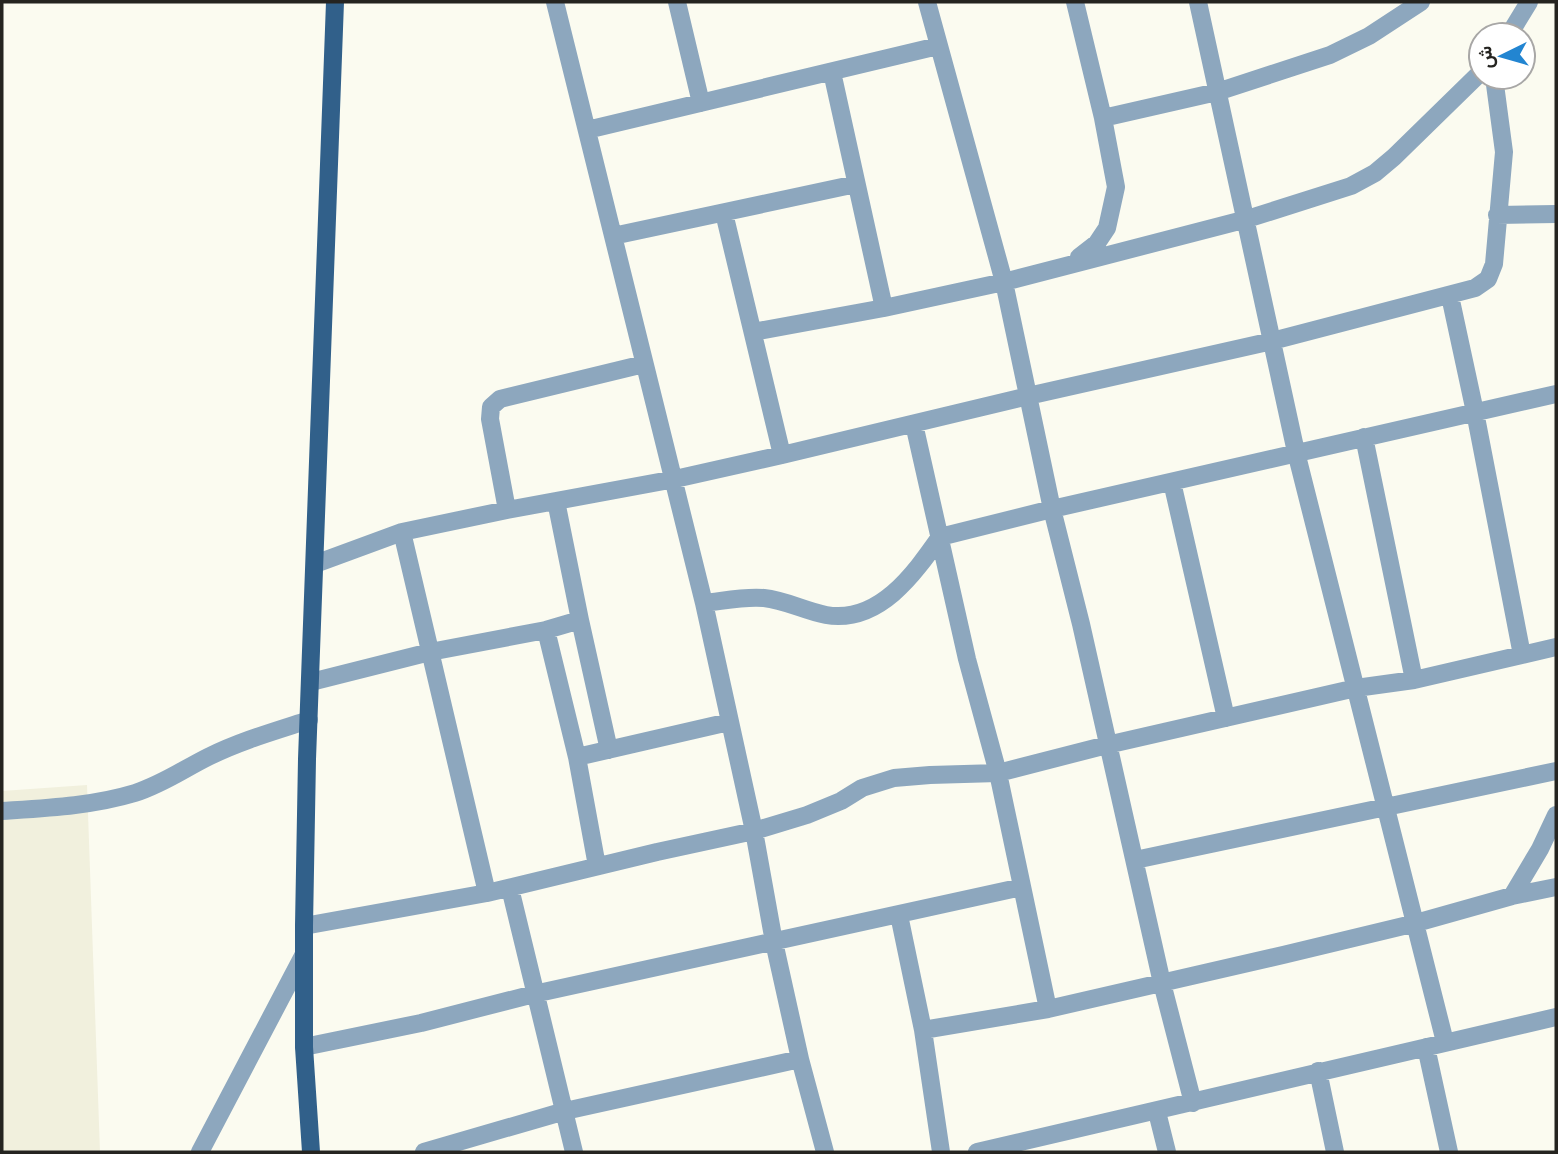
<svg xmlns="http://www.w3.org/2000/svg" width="1558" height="1154" viewBox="0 0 1558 1154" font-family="'Titillium Web',Vazirmatn,sans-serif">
<rect width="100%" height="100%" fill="#fbfbf0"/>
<!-- built -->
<path fill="#f1f0dd" d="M87 785 100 1152H2V791Z"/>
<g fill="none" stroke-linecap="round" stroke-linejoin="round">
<!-- minor -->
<path stroke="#8da7be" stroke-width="18" d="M555 2 704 603 754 831 774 942 800 1059 825 1152
M677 2 701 103
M927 2 1004 282 1052 509 1081 624 1162 983 1193 1103
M1075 2 1103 118 1116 187 1107 228 1097 243 1079 257
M1198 2 1296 452 1445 1042
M1509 35 1529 2
M832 72 884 308
M1103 118 1217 92 1330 55 1369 36 1421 2
M587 130 938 46
M724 213 782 455
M1497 215 1556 214
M613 236 856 184
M1450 296 1475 412 1522 655
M753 332 884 308 1004 282 1247 219 1351 186 1375 173 1394 157 1481 72
M914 424 967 659 998 773 1048 1009
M1364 437 1414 680
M1172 482 1226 718
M556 501 580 620 609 750
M507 510 490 419 491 407 500 399 644 364
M402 532 487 893
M315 564 402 532 507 510 675 479 782 455 1028 396 1272 341 1475 288 1488 279 1494 264 1504 152 1494 77
M704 603C723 601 745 596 764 598 785 600 805 611 826 615 879 624 914 574 940 537L1052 509 1556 394
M546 630 577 757 597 866
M311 682 430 652 546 630 580 620
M577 757 729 722
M2 811C47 808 92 806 135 793 163 784 182 770 208 757 240 741 275 731 309 720
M1135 860 1556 771
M510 888 574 1152
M1512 896 1540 849 1556 815
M899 915 923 1030 941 1152
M304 926 487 893 657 852 754 831 807 815 841 801 862 788 894 778 930 775 998 773 1107 745 1356 688 1414 680 1556 647
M923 1030 1048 1009 1283 955 1416 923 1512 896 1556 887
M304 1047 421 1023 534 994 1022 887
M1426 1047 1449 1152
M1318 1071 1335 1152
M1157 1112 1167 1152
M200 1152 303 956
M424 1152 565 1111 800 1059
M977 1152 1556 1017"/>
<!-- major -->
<path stroke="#31608a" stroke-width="18" d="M311 1152 304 1047V926L307 759 335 2"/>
</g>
<!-- border -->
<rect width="1558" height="1154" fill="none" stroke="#252420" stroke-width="7"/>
<!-- north arrow -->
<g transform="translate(1502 56) rotate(265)"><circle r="33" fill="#ffffff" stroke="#a8a7a6" stroke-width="2"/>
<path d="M0-5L12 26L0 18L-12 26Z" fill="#2285d1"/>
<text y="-10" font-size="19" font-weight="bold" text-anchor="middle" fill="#252420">ش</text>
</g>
</svg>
